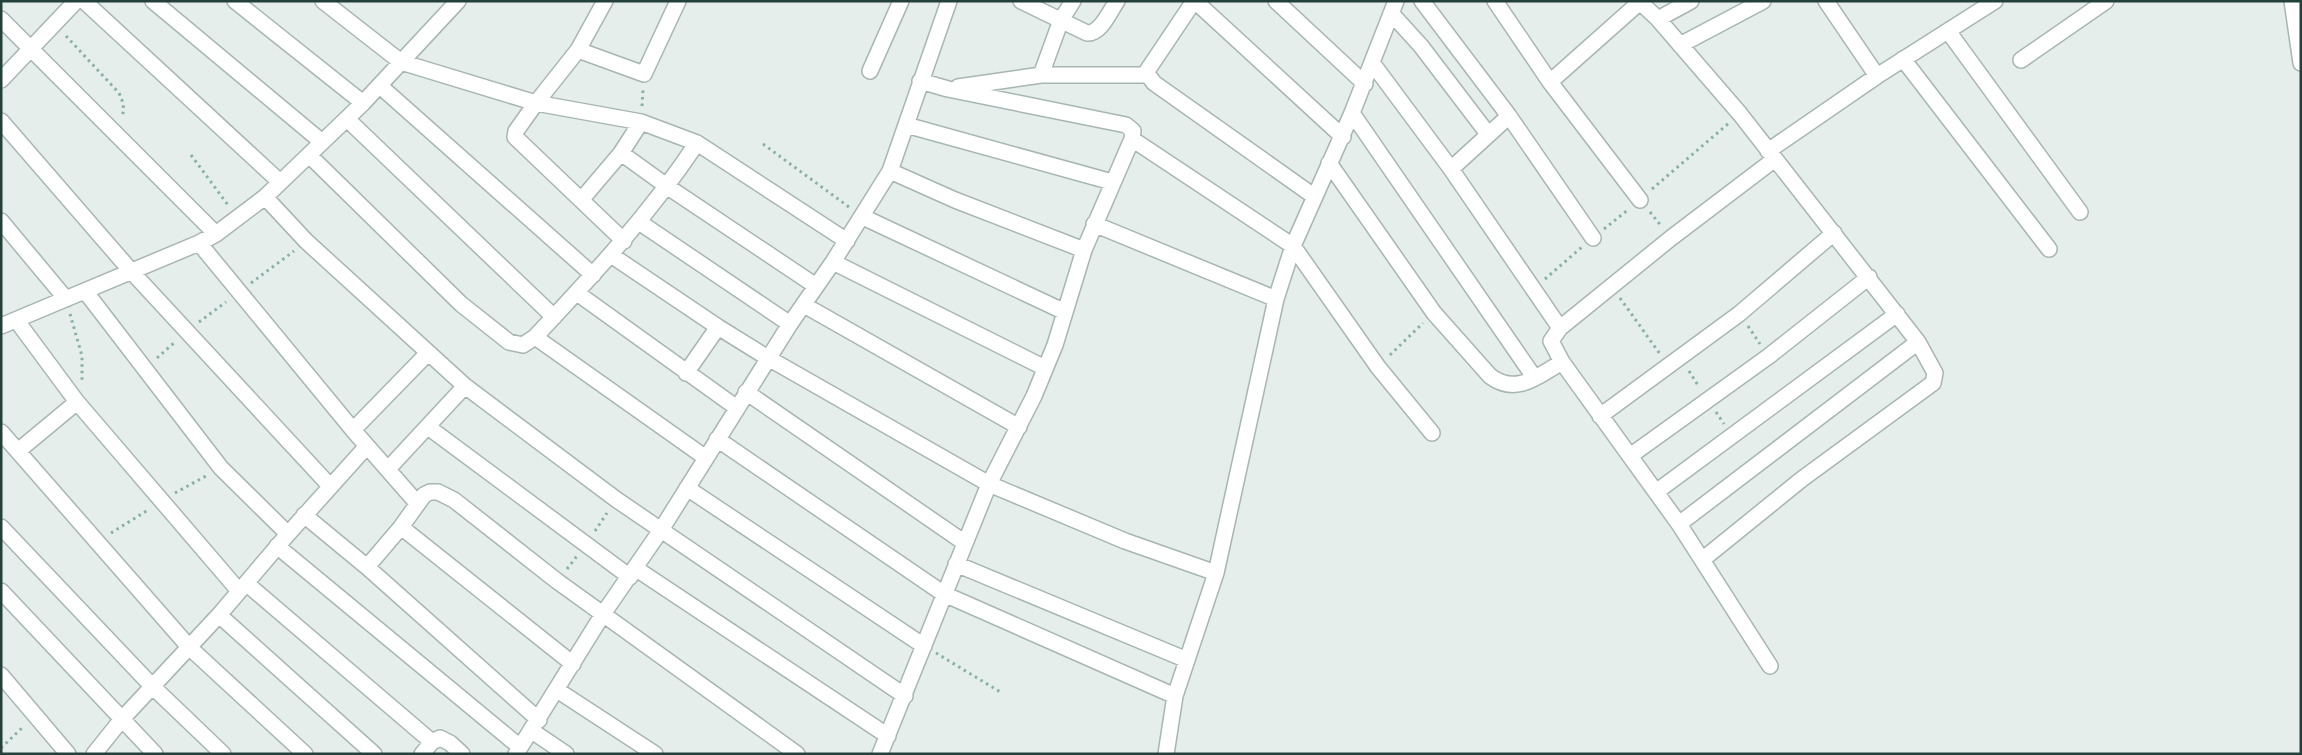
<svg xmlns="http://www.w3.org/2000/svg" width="2302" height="755" viewBox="0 0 2302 755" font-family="'Source Sans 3',sans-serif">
<rect width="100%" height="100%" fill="#e5eeeb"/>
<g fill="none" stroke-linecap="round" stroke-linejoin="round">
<defs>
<path id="minor" d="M84 1 280 182
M153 1 322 142
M235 1 363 103
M323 1 401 62 536 103 516 131 515 137 624 241
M605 1 578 50 536 103 641 122 697 143 847 241
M1021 1 1087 33C1101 34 1110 11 1117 1
M1194 1 1147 71 1148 75 1154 83 1315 197
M1195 1 1343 137
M1276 1 1365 84
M1422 1 1509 116 1593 238
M1495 1 1550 82 1640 200
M1639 1 1658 19 1740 114 1918 342 1679 524
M1826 1 1877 76
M2292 1 2301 63
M1391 13 1421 46 1488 134
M1 19 216 234
M1658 19 1691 1
M1948 31 2080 212
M1680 45 1763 1
M578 50 644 74 678 1
M1903 59 2049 249
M2021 60 2106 1
M1373 64 1451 169 1560 328
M870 71 901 1
M1041 75 1061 20 1073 1
M1 80 76 1
M1550 82 1640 2
M380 86 593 275
M958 87 1041 75H1148
M1352 113 1534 377
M347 119 554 317
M1 121 131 271 330 486
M906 125 1112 182
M1132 139 1293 246 1378 367 1432 433
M1768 151 1877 76 1995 1
M621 153 668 187 816 286
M309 155 461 304 509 342 523 345 535 337C594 274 649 215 697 143
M1329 163 1434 313 1490 376C1516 396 1538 376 1562 362
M1451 169 1509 116
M890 171 955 200 1084 250
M265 197 306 241 465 386 617 500 905 696
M582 199 621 153 641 122
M863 217 1065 312
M1 221 66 299
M639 222 790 324
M1094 224 1276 299
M199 243 353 430 417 503
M611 255 718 327 768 358 989 484 1125 541 1216 573
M833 262 1045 368
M85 291 221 468 288 534
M577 293 737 408
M804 305 1019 427
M17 321 77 402 239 591
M1 326 199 243 216 234 265 197 363 103 458 1
M535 337 706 458
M686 373 718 327
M746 392 965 543
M1600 416 1739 314 1834 233
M428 427 630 577
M353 430 428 353
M1 432 190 648 305 754
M717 439 944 594 1175 696
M367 446 288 534 219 615 374 754
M18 451 77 402
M1630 456 1769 356 1869 277
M388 469 465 386
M687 488 924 646
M1656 492 1897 314
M304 515 367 567 539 720
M1 527 152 686 223 754
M401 527 573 664
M277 546 520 747
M1702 560 1802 479 1933 383 1935 373 1918 342
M956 564 1187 660
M367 567 401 527 424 495 430 492H438L454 500 557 581 797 754
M635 568 888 736
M246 583 432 742
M1 591 155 754
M1770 666 1679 524 1562 362 1551 341 1560 328 1671 238 1775 159
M1 675 68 754
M557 690 655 754
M532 731 566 754
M94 754 122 719 219 615
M422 754 432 742 440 738 450 743 462 754
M516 754 603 614 661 530 790 324 833 262 890 171 949 1
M880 754 989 484 1034 396 1055 345 1084 250 1132 139 1133 131 1126 125 948 89 920 81
M1166 754 1175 696 1216 573 1276 299 1293 246 1352 113 1396 1"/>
</defs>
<!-- minor casing -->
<use href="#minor" stroke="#a7b6b3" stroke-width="18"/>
<!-- path -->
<path stroke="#86b1a8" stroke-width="3" stroke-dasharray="2.5 4" stroke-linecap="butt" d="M66 36 119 93C123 102 125 107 122 117
M642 106 643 90
M763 144 849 207
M191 155 228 205
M1652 189 1729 123
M1650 212 1662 227
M1604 229 1629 209
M1545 279 1582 247
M251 283 294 251
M1620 298 1660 354
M70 314 82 356V381
M199 322 226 302
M1748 326 1760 344
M1390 355 1423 323
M157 358 175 342
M1689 371 1699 387
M1716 412 1724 424
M175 493 206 476
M595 531 607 513
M111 533 148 510
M567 569 577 556
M936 653 1002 693
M1 748 24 726"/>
<!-- minor -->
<use href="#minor" stroke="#fff" stroke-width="15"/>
</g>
<!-- border -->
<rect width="2302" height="755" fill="none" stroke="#24403b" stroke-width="5"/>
</svg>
